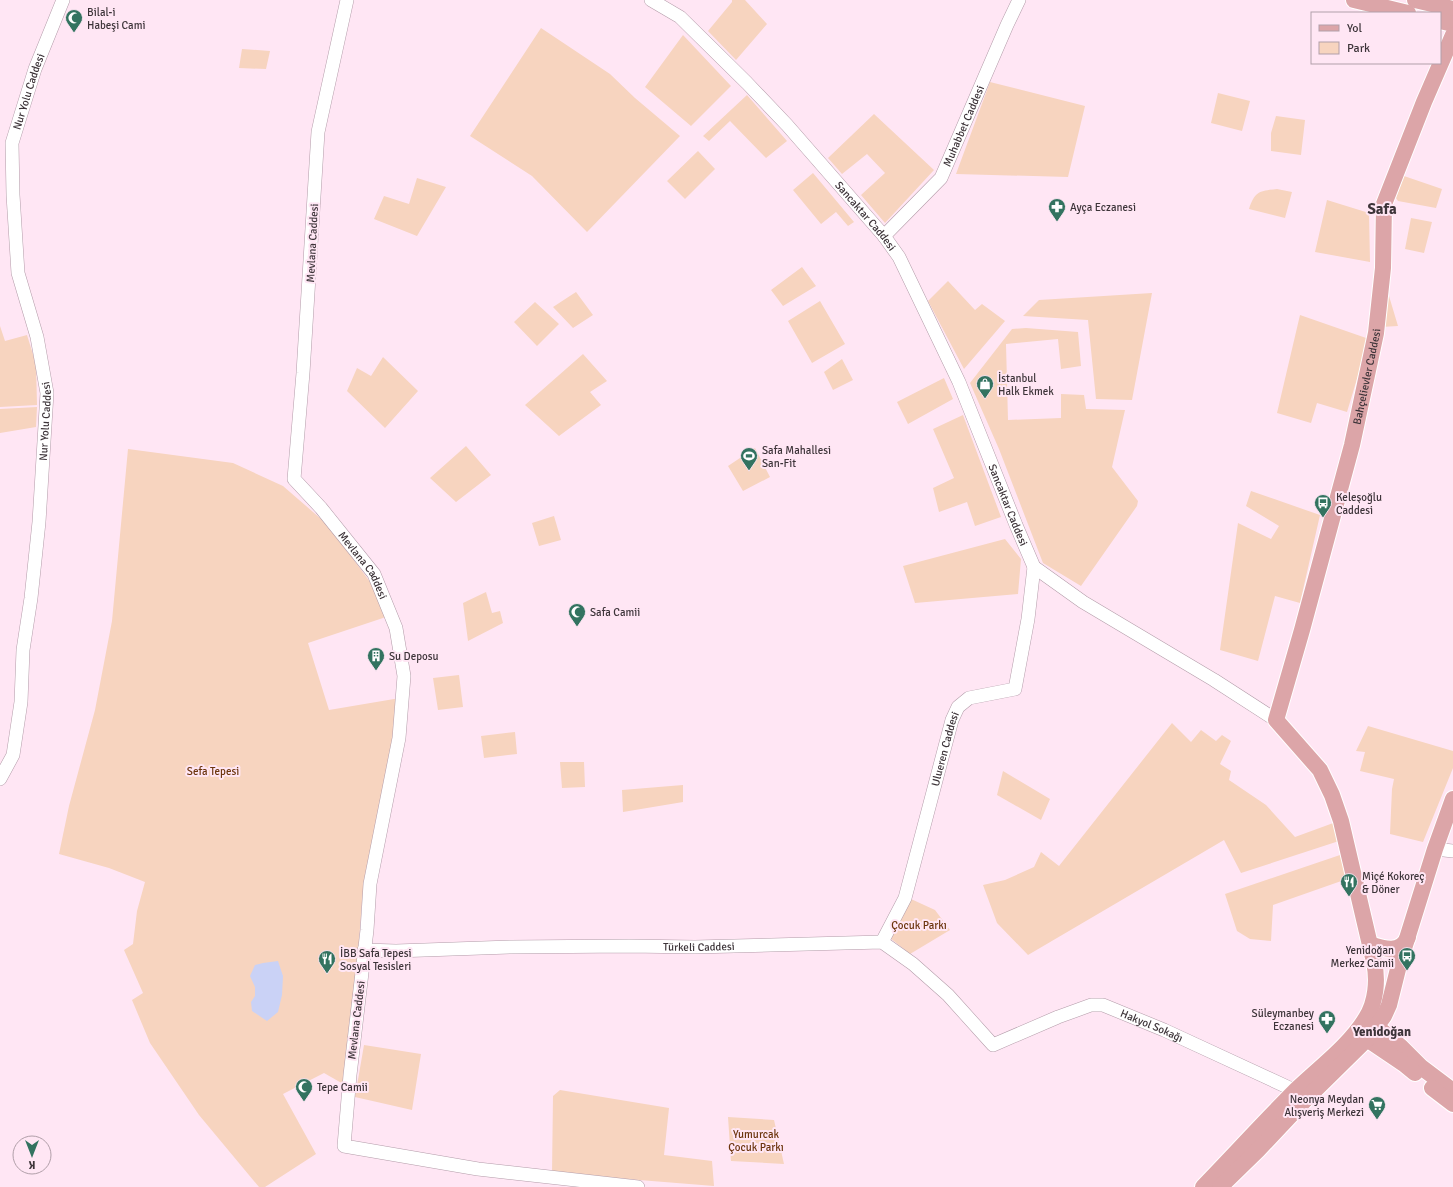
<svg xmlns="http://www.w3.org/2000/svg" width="1453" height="1187" viewBox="0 0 1453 1187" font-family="Signika,sans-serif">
<rect width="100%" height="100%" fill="#ffe6f4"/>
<!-- green -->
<path fill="#f7d4bf" d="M732 0H745L767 24 736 60 708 31 732 2Z
M541 28 610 74 635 98 680 136 587 232 532 176 470 136Z
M683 35 731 86 691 126 645 87Z
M242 49 270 51 266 69 239 68Z
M990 82 1085 106 1068 177 956 174Z
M1218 93 1250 101 1242 131 1211 123Z
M747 95 787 141 766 158 730 121 709 141 703 136Z
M874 114 934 170 885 223 861 195 885 173 867 154 842 174 828 158Z
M1276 116 1305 120 1301 155 1271 151V133Z
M698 151 715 169 685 199 667 181Z
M813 173 854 222 848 226 836 212 821 224 793 190Z
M1404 176 1442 189 1436 208 1398 201 1396 198Z
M417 178 446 187 417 236 374 219 384 196 409 204Z
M1277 189 1292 192 1285 218 1249 209C1255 191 1260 191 1277 189Z
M1327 200 1369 213 1370 262 1315 252Z
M1411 218 1432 222 1424 253 1405 249Z
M802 267 816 286 783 306 771 290Z
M948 281 975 310 982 304 1005 321 964 369 928 301Z
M576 292 593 315 573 328 553 307Z
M1152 293 1132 400 1096 399 1088 320 1023 316 1039 300Z
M1386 295 1389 296 1398 326 1381 327Z
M820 301 845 344 812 363 788 321Z
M535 302 559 324 537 346 514 322Z
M1300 315 1369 339 1347 412 1317 403 1311 423 1277 413Z
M0 326 5 341 27 335 36 364 37 405 0 407Z
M1026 328 1078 332 1081 366 1061 369 1058 339 1006 344 1008 420 1061 418V394L1084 395 1086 409 1125 410 1112 467 1138 501 1137 506 1081 586 1043 563 999 449 970 383 1012 329Z
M583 354 607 381 590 392 601 405 559 436 525 405Z
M383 357 418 391 385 428 347 391 357 368 371 376Z
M842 359 853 380 833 390 824 372Z
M944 378 953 399 908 424 897 402Z
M37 407 36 427 0 433V409Z
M963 415 1001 517 975 526 967 502 939 512 933 488 954 478 933 429Z
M466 446 491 475 456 502 430 478Z
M755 448 770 477 743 491 728 466Z
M128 449 233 463 283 486 328 525 376 590 389 616 308 643 329 710 400 698 362 902 354 1007 345 1085 324 1073 283 1094 316 1154 265 1187H259L199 1115 150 1043 132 1000 143 993 124 950 133 944 137 911 145 882 109 868 59 854 69 806 95 710 112 621Z
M1251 491 1320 515 1300 603 1275 596 1258 661 1220 650 1238 523 1271 539 1279 526 1246 506Z
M554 516 561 540 539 546 532 523Z
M1005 539 1021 559 1018 594 915 603 903 566Z
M486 592 492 613 500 611 503 623 468 641 463 603Z
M459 675 463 707 438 710 433 678Z
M1172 723 1191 742 1201 730 1216 741 1222 735 1231 741 1220 764 1231 771 1229 780 1266 805 1295 837 1336 822 1339 841 1241 873 1224 840 1028 955 997 923 983 885 1005 880 1034 867 1041 852 1059 866Z
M1368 726 1453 751V768L1423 842 1390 834 1392 789 1394 779 1360 771 1365 752 1356 751Z
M515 732 517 754 484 758 481 736Z
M560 762H584L585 787 562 788Z
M1003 771 1050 799 1041 820 997 795Z
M683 785V802L623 812 622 790Z
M1340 855 1347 879 1273 905 1271 941 1250 939 1237 931 1225 894Z
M911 899 935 910 950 930 910 954 890 938Z
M364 1045 421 1054 412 1110 355 1097Z
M560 1090 669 1108 664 1155 712 1161 714 1186 552 1173 553 1096Z
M728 1117 774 1120 784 1164 731 1161Z"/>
<!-- water -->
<path fill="#cad2f6" d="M278 961 283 976 282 995 278 1012 267 1021 252 1011 251 1002 255 996V987L250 976 255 965 263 963Z"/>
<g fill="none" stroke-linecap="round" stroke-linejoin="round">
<defs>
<g id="minor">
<path id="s1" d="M347 0 318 132 303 373 294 479 321 508 374 574 396 628 404 676 399 738 370 884 367 930 350 1075 344 1146 478 1169 638 1187"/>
<path id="s2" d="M651 0 680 17 747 83 787 125 884 236 899 257 959 382 1016 525 1034 567 1083 602 1214 680 1276 720"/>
<path id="s3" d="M884 236 941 178 1007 25 1019 0"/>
<path id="s4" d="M0 779 13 755 21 702 23 650 31 598 39 522 47 393 37 337 18 273 13 195 12 143 35 69 63 0"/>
<path d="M1435 849 1453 851"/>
<path id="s5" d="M882 942 905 898 952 720 958 707 969 698 1015 689 1028 619 1034 567"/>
<path id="s6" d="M364 950 396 951 511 947 629 946 695 947 882 942 913 964 948 995 993 1045 1058 1017 1091 1005H1103L1164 1030 1296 1091 1302 1095"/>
</g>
<g id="major">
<path d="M1354 0 1408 13"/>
<path d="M1415 0 1453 9"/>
<path d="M1440 21 1453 24"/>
<path d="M1370 944C1384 949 1401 954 1408 937"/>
<path d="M1367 1025 1377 1027 1401 1047 1421 1067 1453 1091"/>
<path d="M1367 1039 1404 1064 1415 1073"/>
<path d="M1432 1088 1453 1104"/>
<path id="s7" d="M1203 1187C1234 1155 1264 1122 1296 1090 1320 1067 1349 1046 1366 1018 1376 1002 1378 980 1374 962L1341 821 1332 795 1320 770 1276 720 1302 630 1352 445 1376 333 1383 268 1384 204 1424 102 1453 35"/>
<path d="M1220 1187 1258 1150 1307 1098 1367 1039 1384 1016 1389 1005 1400 961 1435 849 1453 799"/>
</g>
</defs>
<!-- minor casing -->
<use href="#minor" stroke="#b39ca9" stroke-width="14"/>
<!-- major casing -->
<use href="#major" stroke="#fff" stroke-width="18"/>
<!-- minor -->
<use href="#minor" stroke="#fff" stroke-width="13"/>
<!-- major -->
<use href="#major" stroke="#dca5a8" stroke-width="16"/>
</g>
<!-- icons -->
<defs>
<symbol id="mosque-pin" viewBox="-11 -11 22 30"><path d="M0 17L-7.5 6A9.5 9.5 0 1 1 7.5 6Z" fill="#337360" stroke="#ffe6f4"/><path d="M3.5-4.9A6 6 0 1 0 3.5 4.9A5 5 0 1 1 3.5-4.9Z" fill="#fff"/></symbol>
<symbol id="pharmacy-pin" viewBox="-11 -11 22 30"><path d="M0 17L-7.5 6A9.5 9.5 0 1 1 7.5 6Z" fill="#337360" stroke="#ffe6f4"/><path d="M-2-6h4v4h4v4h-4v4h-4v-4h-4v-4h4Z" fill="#fff"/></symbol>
<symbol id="shop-pin" viewBox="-11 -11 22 30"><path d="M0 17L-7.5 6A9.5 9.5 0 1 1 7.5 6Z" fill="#337360" stroke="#ffe6f4"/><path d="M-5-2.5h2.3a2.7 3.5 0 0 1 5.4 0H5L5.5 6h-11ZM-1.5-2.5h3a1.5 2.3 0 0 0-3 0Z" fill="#fff"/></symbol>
<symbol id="stadium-pin" viewBox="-11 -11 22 30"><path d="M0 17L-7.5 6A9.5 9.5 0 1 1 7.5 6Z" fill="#337360" stroke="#ffe6f4"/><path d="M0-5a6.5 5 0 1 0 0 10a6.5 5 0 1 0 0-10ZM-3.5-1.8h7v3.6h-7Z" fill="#fff"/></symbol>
<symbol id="bus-pin" viewBox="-11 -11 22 30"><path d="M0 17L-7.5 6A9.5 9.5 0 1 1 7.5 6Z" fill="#337360" stroke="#ffe6f4"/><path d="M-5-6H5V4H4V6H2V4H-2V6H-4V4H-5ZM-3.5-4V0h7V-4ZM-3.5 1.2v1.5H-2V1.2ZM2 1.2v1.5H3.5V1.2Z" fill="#fff"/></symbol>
<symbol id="building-pin" viewBox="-11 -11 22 30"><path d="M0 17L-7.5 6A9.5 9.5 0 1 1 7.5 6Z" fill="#337360" stroke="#ffe6f4"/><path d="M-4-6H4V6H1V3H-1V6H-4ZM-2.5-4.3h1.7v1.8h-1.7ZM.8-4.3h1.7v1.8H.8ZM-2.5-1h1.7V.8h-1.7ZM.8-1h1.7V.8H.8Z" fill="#fff"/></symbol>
<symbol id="restaurant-pin" viewBox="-11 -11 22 30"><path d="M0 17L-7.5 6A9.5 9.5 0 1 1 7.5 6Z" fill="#337360" stroke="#ffe6f4"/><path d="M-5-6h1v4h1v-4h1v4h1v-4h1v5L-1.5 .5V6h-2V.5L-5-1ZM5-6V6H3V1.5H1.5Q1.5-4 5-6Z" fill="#fff"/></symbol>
<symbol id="supermarket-pin" viewBox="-11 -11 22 30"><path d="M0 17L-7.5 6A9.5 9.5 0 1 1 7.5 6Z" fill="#337360" stroke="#ffe6f4"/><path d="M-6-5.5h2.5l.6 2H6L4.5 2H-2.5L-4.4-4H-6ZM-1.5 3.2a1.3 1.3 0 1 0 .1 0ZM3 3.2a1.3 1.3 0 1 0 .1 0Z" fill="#fff"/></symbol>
</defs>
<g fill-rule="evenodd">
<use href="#mosque-pin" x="64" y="8" width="20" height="27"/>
<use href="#pharmacy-pin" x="1047" y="197" width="20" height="27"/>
<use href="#shop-pin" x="975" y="374" width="20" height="27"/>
<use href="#stadium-pin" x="739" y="446" width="20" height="27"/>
<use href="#bus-pin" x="1313" y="493" width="20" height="27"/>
<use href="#mosque-pin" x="567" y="602" width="20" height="27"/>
<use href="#building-pin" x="366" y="646" width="20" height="27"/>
<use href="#restaurant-pin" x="1339" y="872" width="20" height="27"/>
<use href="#bus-pin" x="1397" y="946" width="20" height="27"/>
<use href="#restaurant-pin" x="317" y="949" width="20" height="27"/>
<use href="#pharmacy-pin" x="1317" y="1009" width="20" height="27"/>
<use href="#mosque-pin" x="294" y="1077" width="20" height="27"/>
<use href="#supermarket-pin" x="1367" y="1095" width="20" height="27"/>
</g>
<g text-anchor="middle" stroke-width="4" stroke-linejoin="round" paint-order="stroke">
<!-- poi labels -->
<g font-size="11" fill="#3d3439" stroke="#ffe6f4" text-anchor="start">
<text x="87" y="16">Bilal-i<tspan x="87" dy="13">Habeşi Cami</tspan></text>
<text x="1070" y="211">Ayça Eczanesi</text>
<text x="998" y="382">İstanbul<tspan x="998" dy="13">Halk Ekmek</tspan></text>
<text x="762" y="454">Safa Mahallesi<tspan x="762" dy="13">San-Fit</tspan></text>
<text x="1336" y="501">Keleşoğlu<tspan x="1336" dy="13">Caddesi</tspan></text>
<text x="590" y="616">Safa Camii</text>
<text x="389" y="660">Su Deposu</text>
<text x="1362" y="880">Miçé Kokoreç<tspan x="1362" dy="13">&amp; Döner</tspan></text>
<text x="1394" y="954" text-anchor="end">Yenidoğan<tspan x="1394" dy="13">Merkez Camii</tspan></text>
<text x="340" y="957">İBB Safa Tepesi<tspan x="340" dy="13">Sosyal Tesisleri</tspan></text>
<text x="1314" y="1017" text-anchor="end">Süleymanbey<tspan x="1314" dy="13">Eczanesi</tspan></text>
<text x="317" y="1091">Tepe Camii</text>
<text x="1364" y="1103" text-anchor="end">Neonya Meydan<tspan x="1364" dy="13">Alışveriş Merkezi</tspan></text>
</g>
<!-- street labels -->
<g font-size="11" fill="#3d3439" stroke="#ffe6f4">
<text dy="4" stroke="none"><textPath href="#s4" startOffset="699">Nur Yolu Caddesi</textPath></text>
<text dy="4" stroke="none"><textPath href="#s3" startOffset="138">Muhabbet Caddesi</textPath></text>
<text dy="4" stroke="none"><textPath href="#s2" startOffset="306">Sancaktar Caddesi</textPath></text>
<text transform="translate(312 243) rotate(-87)" y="4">Mevlana Caddesi</text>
<text dy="4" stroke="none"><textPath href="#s7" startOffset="915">Bahçelievler Caddesi</textPath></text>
<text dy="4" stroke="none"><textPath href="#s4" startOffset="363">Nur Yolu Caddesi</textPath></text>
<text dy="4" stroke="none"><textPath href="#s2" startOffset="630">Sancaktar Caddesi</textPath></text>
<text dy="4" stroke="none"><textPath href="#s1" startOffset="594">Mevlana Caddesi</textPath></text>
<text dy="4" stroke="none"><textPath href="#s5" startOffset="204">Ulueren Caddesi</textPath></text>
<text dy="4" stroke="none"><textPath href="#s6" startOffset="335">Türkeli Caddesi</textPath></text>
<text transform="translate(356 1020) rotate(-83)" y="4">Mevlana Caddesi</text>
<text dy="4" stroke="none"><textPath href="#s6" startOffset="841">Hakyol Sokağı</textPath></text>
</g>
<!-- park labels -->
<g font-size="11" fill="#6b340c" stroke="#ffe6f4">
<text x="213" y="775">Sefa Tepesi</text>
<text x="919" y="929">Çocuk Parkı</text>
<text x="756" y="1138">Yumurcak<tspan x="756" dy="13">Çocuk Parkı</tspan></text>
</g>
<!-- quarter labels -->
<g font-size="13" font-weight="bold" fill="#3d3439" stroke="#ffe6f4">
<text x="1382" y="1036">Yenidoğan</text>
</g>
<!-- district labels -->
<g font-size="15" font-weight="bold" fill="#3d3439" stroke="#ffe6f4">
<text x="1382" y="214">Safa</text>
</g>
</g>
<!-- legend -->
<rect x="1311" y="12" width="130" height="52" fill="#ffe6f4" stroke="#b19fa9"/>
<rect x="1319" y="25" width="20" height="6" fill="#dca5a8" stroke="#b19fa9"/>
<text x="1347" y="32" font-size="12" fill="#3d3439">Yol</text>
<rect x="1319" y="42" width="20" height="12" fill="#f7d4bf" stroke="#b19fa9"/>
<text x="1347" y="52" font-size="12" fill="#3d3439">Park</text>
<!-- north arrow -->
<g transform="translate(32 1155) rotate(180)"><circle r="19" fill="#ffe6f4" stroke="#b19fa9"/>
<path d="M0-3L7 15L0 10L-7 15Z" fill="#337360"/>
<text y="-6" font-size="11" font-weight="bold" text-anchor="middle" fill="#3d3439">K</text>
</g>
</svg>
